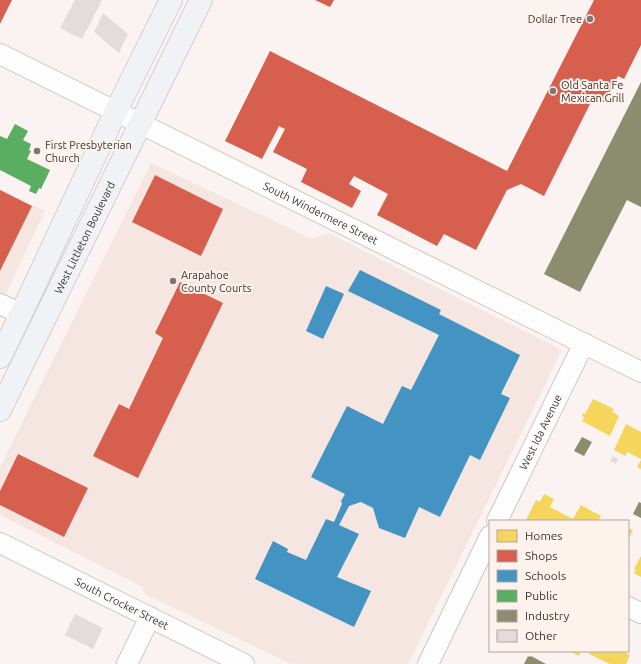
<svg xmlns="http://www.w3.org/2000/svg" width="641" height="664" viewBox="0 0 641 664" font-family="Ubuntu,sans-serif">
<rect width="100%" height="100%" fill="#faf3f1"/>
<!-- built -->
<path fill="#f5e6e1" d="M151 163 312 239 328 233 562 350 408 664H291L145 594 141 586 0 515V467Z
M0 189 45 211 0 306Z"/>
<!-- homes -->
<path fill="#f6d55c" d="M593 399 614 409 612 412 619 416 610 436 582 421 584 417 582 416 583 413 585 414Z
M626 424 641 432V459L627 452 625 456 614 450Z
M641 460V469L637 467Z
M544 494 554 499 550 507 573 519 581 505 601 516 598 521 526 520 536 500 540 502Z
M628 528 633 530 628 540Z
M641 556V577L634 573 636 570 634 569Z
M570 651H581L579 656Z
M591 651H624V652L630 655 626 664H610L589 654Z"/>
<!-- shops -->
<path fill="#d6604d" d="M0 0H12L0 24Z
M315 0H334L330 7Z
M594 0H641V45L624 79 618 76 604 102 592 100 544 196 521 184 507 190 476 250 444 234 437 246 377 215 388 194 354 176 349 184 361 191 352 208 301 182 307 169 273 152 285 129 279 126 262 159 225 141 270 51 507 171Z
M155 175 223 209 201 256 132 222Z
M0 190 32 206 0 271Z
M180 282 223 303 138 478 93 456 119 404 129 409 163 338 155 333Z
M18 454 88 488 64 537 0 505V491Z"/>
<!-- schools -->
<path fill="#4393c3" d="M360 270 441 310 439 314 520 355 501 394 510 398 480 460 470 455 440 517 419 507 405 538 379 528 373 508 361 502 349 506 339 525 359 534 337 577 371 591 354 627 255 579 273 541 288 549 287 552 306 560 326 519 334 522 342 504 341 501 345 494 311 477 347 406 383 424 402 386 411 390 439 335 348 291Z
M326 286 344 294 323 339 306 331Z"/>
<!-- public -->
<path fill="#5aae61" d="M15 124 28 131 23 140 31 144 29 150 31 151 27 159 50 170 41 189 39 188 36 194 29 191 31 186 0 170V136L7 139Z"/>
<!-- industry -->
<path fill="#8c8c6e" d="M641 82V207L627 200 580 292 544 274Z
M582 437 592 442 584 456 574 451Z
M639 502 641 503V518L633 514Z
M528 656 530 657 531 656 546 664H524Z"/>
<!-- building -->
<path fill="#e3dcda" d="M75 0H102L82 39 60 28Z
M103 13 128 34 119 53 94 32Z
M613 456 618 459 616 464 610 461Z
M75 614 103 628 93 649 65 635Z"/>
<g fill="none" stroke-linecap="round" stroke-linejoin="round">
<defs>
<g id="minor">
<path id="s1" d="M0 54 641 372"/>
<path d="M0 304 21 314"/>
<path id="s2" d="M497 521 584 343"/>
<path id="s3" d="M0 543 244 664"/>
<path d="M628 607 641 613"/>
<path d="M127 664 150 617"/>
<path d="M428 664 490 536"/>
</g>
<g id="major">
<path d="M0 357 21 314 116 111 171 0"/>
<path id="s4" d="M0 410 201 0"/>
</g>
</defs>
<!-- minor casing -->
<use href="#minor" stroke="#cdc6c4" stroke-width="22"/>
<!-- major casing -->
<use href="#major" stroke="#d2cecd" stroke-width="24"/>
<!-- minor -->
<use href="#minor" stroke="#fefdfd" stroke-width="20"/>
<!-- major -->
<use href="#major" stroke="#f1f2f6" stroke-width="22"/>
</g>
<!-- markers -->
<g fill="#7e7674" stroke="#fef2ed" stroke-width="1.5">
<circle cx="590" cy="19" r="4"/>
<circle cx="553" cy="91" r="4"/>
<circle cx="37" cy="151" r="4"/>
<circle cx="173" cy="281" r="4"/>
</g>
<g text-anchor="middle" stroke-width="4" stroke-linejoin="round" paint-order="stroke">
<!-- poi labels -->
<g font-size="11" fill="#3b3331" stroke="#fef2ed" text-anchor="start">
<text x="582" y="23" text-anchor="end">Dollar Tree</text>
<text x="561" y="89">Old Santa Fe<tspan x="561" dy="13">Mexican Grill</tspan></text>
<text x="45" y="149">First Presbyterian<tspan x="45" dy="13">Church</tspan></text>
<text x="181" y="279">Arapahoe<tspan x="181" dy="13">County Courts</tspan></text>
</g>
<!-- street labels -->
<g font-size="11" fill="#3b3331" stroke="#fef2ed">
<text dy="4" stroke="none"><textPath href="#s1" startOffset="358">South Windermere Street</textPath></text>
<text dy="4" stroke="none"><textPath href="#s4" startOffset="192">West Littleton Boulevard</textPath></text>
<text dy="4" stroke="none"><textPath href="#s2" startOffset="99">West Ida Avenue</textPath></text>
<text dy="4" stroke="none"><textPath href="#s3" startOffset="136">South Crocker Street</textPath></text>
</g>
</g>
<!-- legend -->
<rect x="489" y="520" width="140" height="132" fill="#fef2ed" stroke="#b0a6a2"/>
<rect x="497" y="530" width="20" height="12" fill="#f6d55c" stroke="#b0a6a2"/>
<text x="525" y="540" font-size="12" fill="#3b3331">Homes</text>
<rect x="497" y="550" width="20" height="12" fill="#d6604d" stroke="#b0a6a2"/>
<text x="525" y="560" font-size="12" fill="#3b3331">Shops</text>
<rect x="497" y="570" width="20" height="12" fill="#4393c3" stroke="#b0a6a2"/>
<text x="525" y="580" font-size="12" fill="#3b3331">Schools</text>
<rect x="497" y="590" width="20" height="12" fill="#5aae61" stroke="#b0a6a2"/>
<text x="525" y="600" font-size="12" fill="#3b3331">Public</text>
<rect x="497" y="610" width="20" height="12" fill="#8c8c6e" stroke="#b0a6a2"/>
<text x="525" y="620" font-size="12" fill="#3b3331">Industry</text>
<rect x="497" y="630" width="20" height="12" fill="#e3dcda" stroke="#b0a6a2"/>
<text x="525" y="640" font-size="12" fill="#3b3331">Other</text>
</svg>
